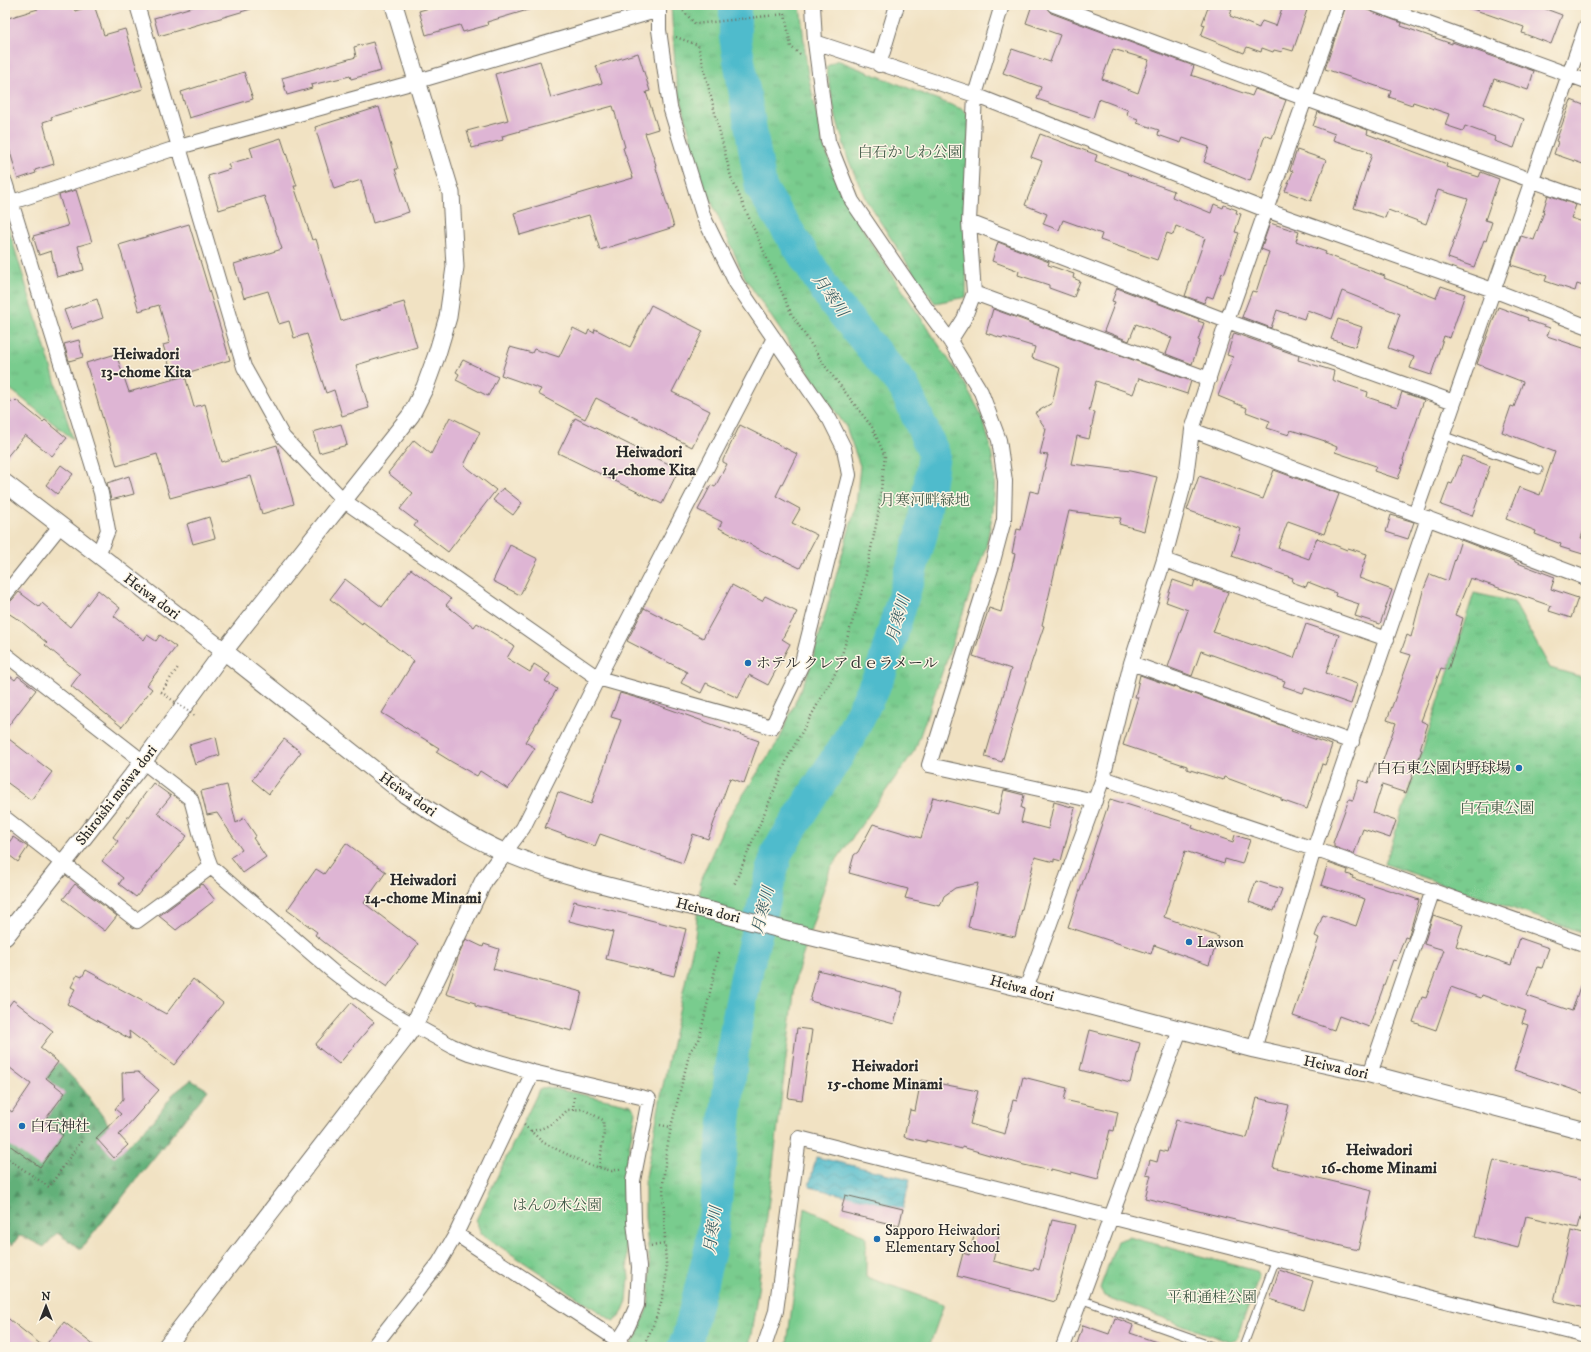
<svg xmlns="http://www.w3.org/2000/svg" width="1591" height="1352" viewBox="0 0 1591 1352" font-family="'IM FELL DW Pica','Noto Serif JP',serif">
<defs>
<pattern id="forest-firs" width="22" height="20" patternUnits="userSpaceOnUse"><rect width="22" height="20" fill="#62b079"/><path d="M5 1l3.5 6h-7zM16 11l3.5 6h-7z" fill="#518f63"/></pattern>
<pattern id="park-tufts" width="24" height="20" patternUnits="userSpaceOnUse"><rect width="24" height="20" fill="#79cc8e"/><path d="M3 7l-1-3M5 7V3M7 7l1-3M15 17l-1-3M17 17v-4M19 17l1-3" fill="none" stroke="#69af7b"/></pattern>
<pattern id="water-waves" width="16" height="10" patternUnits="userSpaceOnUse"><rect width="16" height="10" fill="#50bbcc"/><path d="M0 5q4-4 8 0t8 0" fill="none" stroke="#4398a6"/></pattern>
</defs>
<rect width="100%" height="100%" fill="#fcf5e5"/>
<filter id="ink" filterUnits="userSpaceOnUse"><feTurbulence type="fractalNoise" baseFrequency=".025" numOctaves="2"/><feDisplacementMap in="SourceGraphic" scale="8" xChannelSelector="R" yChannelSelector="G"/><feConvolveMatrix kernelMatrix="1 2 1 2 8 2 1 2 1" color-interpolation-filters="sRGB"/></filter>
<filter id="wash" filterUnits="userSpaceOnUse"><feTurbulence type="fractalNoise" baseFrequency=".012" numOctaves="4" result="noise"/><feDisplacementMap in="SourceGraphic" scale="16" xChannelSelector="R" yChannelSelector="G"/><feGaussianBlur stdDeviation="0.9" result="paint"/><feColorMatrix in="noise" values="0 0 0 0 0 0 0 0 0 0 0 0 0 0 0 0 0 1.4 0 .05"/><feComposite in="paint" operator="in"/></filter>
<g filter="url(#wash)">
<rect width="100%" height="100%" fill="#f1e2c3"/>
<!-- green -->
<path fill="#79cc8e" stroke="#527c5c" d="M805 1208 866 1236V1277L944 1304 929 1347H785L787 1344Z"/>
<!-- forest -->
<path fill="url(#forest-firs)" stroke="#466e52" d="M58 1062 83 1089 109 1125 96 1138 114 1158 155 1119 173 1094 191 1080 208 1090 81 1249 57 1233 44 1247 24 1237 19 1236 12 1245 5 1238V1142L63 1135 44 1121 65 1093 46 1078Z"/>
<!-- park -->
<path fill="url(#park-tufts)" stroke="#527c5c" d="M671 5H800L807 69 823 144 847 203 873 246 965 384 981 414 990 444 995 477 993 511 986 547 915 750 830 869 796 977 758 1290 749 1347H630L637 1335 648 1306 650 1289V1268L645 1217V1182L662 1090 695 936 701 879 726 821 779 740 810 668 856 505 860 466 846 427 745 278 701 178 676 80Z
M837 60 964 110 969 116 966 297 935 303 918 280 866 200 848 159 835 113 826 67Z
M5 217 73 439 5 385Z
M1474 593 1514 602 1550 668 1586 678V934L1385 864Z
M547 1087 631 1105 636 1112 623 1179V1221L629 1278 627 1301 620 1317 613 1321 481 1234 476 1220 539 1090Z
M1129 1237 1257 1271 1259 1276 1236 1340 1229 1342 1104 1296 1100 1288 1117 1241Z"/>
<!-- water -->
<path fill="url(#water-waves)" stroke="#3e737c" d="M816 1157 910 1179 903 1209 809 1187Z"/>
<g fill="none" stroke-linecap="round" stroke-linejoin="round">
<!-- river -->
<path stroke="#50bbcc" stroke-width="32" d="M683 1347 687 1340 711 1246 735 1033 748 966 777 852 848 740 881 672 922 533 934 454 904 387 832 300 761 188 735 37V5"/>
</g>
<g id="blocks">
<!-- building -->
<path fill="#deb5d4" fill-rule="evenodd" d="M37 5H73L75 11 94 5 104 35 125 29 143 89 51 117 52 119 43 122 54 164 35 170 36 173 18 179 5 135V120L9 119 5 107V19L38 9Z
M199 5H251V9L159 36 154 18Z
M439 5H530L531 9 487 22 488 25 463 32 460 25 426 35 419 11Z
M1032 5H1040L1046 7 1051 13 1194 66 1191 75 1252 96 1255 89 1286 100 1272 138 1265 135 1250 181 1204 162 1209 147 1183 138 1181 143 1158 135 1159 130 1137 123 1138 119 1127 115 1128 110 1099 99 1093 118 1037 99 1041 87 1003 73 1012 49 1050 62 1060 35 1026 23ZM1113 49 1149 60 1138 93 1102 79Z
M1209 5H1220L1232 9 1230 16 1259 28 1262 21 1276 26 1283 5H1305L1304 9 1307 10 1293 51 1283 48 1282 52 1274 50 1273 52 1262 48 1261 52 1247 47 1244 53 1201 36 1205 25 1202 24Z
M1346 5H1354L1402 23 1401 26 1452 44V42L1534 71 1528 90 1494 79 1484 104 1524 119 1514 148 1494 141 1495 137 1465 126 1463 131 1445 125 1449 114 1413 102 1412 105 1389 97 1391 91 1325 69Z
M1468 5H1517L1530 10 1532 5H1535L1562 15 1551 44 1522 33 1524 27 1467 7Z
M373 42 381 71 351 79 350 76 311 85 312 88 287 95 282 78 356 57 354 47Z
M638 53 650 91 646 92 658 129 645 133 656 165H655L674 227 600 250 589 215 520 235 514 213 633 178 623 148 625 147 613 106 502 136 503 140 472 148 467 131 508 120 495 74 540 61 551 98 602 83 596 66Z
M244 72 253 99 189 118 181 92Z
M1571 100 1586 106V156L1583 164 1554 154 1558 142 1556 141Z
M379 107 398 169H395L409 212 373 223 361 180 334 189 315 127Z
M1318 112 1368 130 1367 134 1447 164 1446 167 1479 177 1481 172 1499 179 1485 220 1492 222 1486 241 1484 240 1474 267 1448 258 1468 199 1438 190 1426 224 1388 210 1385 218 1354 208 1372 154 1367 152 1368 151 1333 140 1335 134 1313 126Z
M1040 134 1097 155 1095 161 1128 173 1127 174 1174 191 1172 197 1211 213 1214 204 1223 208 1224 205 1237 210 1236 213 1241 214 1235 232 1239 233 1224 274 1222 273 1213 298 1207 296 1204 303 1185 296 1205 238 1176 226 1173 235 1167 233 1157 260 1100 240 1102 234 1063 220 1059 230 1043 224 1047 214 1025 205 1042 161 1031 157Z
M281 138 297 186H294L312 240 316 239 341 321 404 302 417 347 356 365 369 408 342 416 334 390 326 393 307 334 294 338 289 321 279 324 268 291 244 298 234 264 282 249 264 196 219 210 208 176 230 169 228 164 253 157 250 148Z
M1297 150 1326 160 1311 201 1285 191 1293 171 1290 170Z
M76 190 92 242 78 246 84 270 57 277 51 251 39 255 33 236 68 226 59 195Z
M1548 195 1576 205 1571 218 1586 223V287L1577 284 1575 291 1545 281 1547 276 1511 265 1521 236 1534 240 1544 212 1543 211Z
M1270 223 1299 232 1296 241 1326 252 1325 254 1385 276 1384 278 1436 298 1441 286 1465 294 1450 338 1444 336 1431 375 1410 368 1414 357 1388 348 1400 314 1342 291 1332 319 1307 310 1304 319 1277 310 1271 328 1242 317 1252 291 1256 292 1269 252 1261 249Z
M189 224 230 360 173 377 163 345 170 343 159 305 139 311 119 245Z
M998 242 1049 262 1048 265 1074 274 1073 278 1080 281 1074 297 1049 288V285L1018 275 1019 271 992 261Z
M1117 288 1199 319 1198 321 1204 323 1198 340 1200 341 1192 364 1166 354 1172 338 1136 324 1129 341 1104 331 1115 302 1112 301Z
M97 299 103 318 71 329 64 310Z
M651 305 703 331 672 392 710 411 692 447 596 398 585 419 538 394 541 389 501 375 510 347 532 353 534 349 559 357 573 328 587 335 589 330 594 333 595 329 630 347Z
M1498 307 1528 318 1527 320 1550 328 1547 336 1586 349V524L1581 538 1586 539V555L1560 547 1561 544 1535 534 1536 531 1506 519 1519 487 1540 495 1555 452 1502 432 1511 406 1514 407 1523 382 1477 364Z
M993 309 1191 381 1187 394 1139 378 1133 394 1096 381 1089 411 1095 412 1089 439 1077 436 1071 464 1130 471 1157 477 1144 531 1119 524 1121 518 1069 511 1042 625 1044 626 1031 664 1002 762 985 757 1011 669 973 656 989 608 1001 612 1015 554 1012 553 1017 529 1021 530 1030 491 1039 493 1048 455 1040 454 1046 429 1035 413 1052 403 1060 368 1032 358 1035 347 1003 337 1002 338 986 333Z
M1338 319 1362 327 1355 347 1331 339Z
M1234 333 1299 356 1298 360 1334 371 1332 380 1368 392 1367 397 1397 407 1402 392 1424 400 1403 460 1404 461 1398 479 1374 471 1376 466 1335 452 1337 447 1325 442V441L1291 430 1289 435 1267 428 1270 421 1246 412 1247 408 1218 396 1233 357 1227 355Z
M79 340 83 357 69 361 64 344Z
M116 354 129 392 185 376 194 407 205 404 221 462 277 445 294 504 262 514 251 476 170 498 157 454 117 466 86 363Z
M463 360 498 377 488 396 456 380 459 374 456 372Z
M5 396 13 403 16 400 43 422 45 420 67 438 52 456 25 435 5 459Z
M450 417 480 432 464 465 496 490 448 552 414 526 417 522 400 509 413 493 388 473 414 440 431 454Z
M575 418 679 469 662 504 558 453Z
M341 424 347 445 319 453 313 432Z
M740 425 797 454 776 496 800 509 792 523 817 535 800 568 775 556 774 557 719 528 722 522 698 510 711 485 715 487 727 464 723 462V460Z
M1463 456 1490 466 1472 516 1441 505 1449 483 1452 484Z
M61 465 73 474 57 494 46 485Z
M1274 470 1339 494 1324 534 1288 521 1278 548 1309 559 1317 538 1347 550 1348 548 1367 554 1359 578 1392 590 1380 624 1355 616 1359 604 1335 596 1336 593 1308 582 1306 587 1292 582 1293 578 1232 556 1241 529 1187 510 1199 476 1263 499Z
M129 476 134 494 111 500 107 483Z
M503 488 522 503 513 515 493 500Z
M1391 515 1414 522 1408 539 1386 532Z
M209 517 215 538 193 544 187 524Z
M1461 540 1515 561V562L1555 577 1551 589 1578 598 1571 618 1549 611 1551 606 1470 578 1455 615 1463 618 1454 651 1448 670 1441 668 1421 721 1428 724 1420 749 1422 750 1406 793 1382 785 1373 813 1396 821 1390 838 1363 829 1354 854 1334 847V844L1333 843 1349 799 1353 800 1359 780 1368 783 1375 763 1381 766 1396 723 1387 720 1411 655 1401 652 1407 635 1411 637 1423 591 1430 574 1448 581Z
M510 545 538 559 520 595 493 581Z
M411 569 451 599 446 605 474 627 477 623 514 646 507 658 530 672 534 664 550 674 545 681 557 689 525 742 535 748 508 789 480 771 477 776 452 762 436 752 439 748 382 713 414 661 363 622 362 624 330 599 345 579 382 607Z
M1173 580 1193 587 1195 580 1228 592 1213 632 1253 645 1254 644 1294 658 1306 624 1339 635 1326 673 1357 684 1351 704 1305 688 1303 693 1283 686 1285 681 1201 651 1192 676 1168 667 1188 610 1166 602Z
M732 585 762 601 765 596 797 612 782 639 790 644 768 685 749 675 738 698 706 683 701 693 681 683 687 672 627 641 644 608 703 638Z
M98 590 120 608 114 616 144 640 147 635 156 641 160 635 176 647 147 685 152 689 122 727 71 686 80 674 45 645 47 643 22 622 5 611V605L12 600 19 592 39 607 42 603 70 627Z
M5 672 15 680 18 676 36 690 5 730Z
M1140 675 1292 729 1291 731 1332 745 1325 765 1322 764 1307 809 1281 800V798L1224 777 1223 780 1187 769V766L1123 745 1138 697H1135Z
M620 693 641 699 759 741 744 783 730 778 708 839 693 834 683 863 600 834 595 846 545 828 558 792 591 804 621 720 611 717Z
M5 736 52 772 31 800 5 781Z
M216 737 220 755 198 762 195 765 189 745Z
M284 739 301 752 269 794 252 780Z
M153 783 171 796 157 813 187 836 136 897 119 884 123 878 102 861 118 841 113 837Z
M227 785 236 823 244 818 256 836 253 838 266 857 243 873 231 857 242 850 217 813 207 815 201 791Z
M1004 790 1024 795 1021 808 1024 809 1021 822 1048 829 1054 802 1075 808 1061 861 1054 859V862L1035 857 1015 937 968 927 978 883 955 888 944 896 940 906 905 898 908 889 849 873 854 855 858 852 873 824 921 838 933 797 998 814Z
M1110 799 1193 825 1192 828 1233 842 1235 835 1250 840 1242 864 1225 859 1224 864 1185 851 1164 917 1219 937 1209 965 1154 945 1151 954 1068 927Z
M13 837 28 847 18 862 5 852V848Z
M346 843 386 872 364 903 418 944 387 987 338 953 315 935 317 932 287 910 316 869 324 874Z
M1328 863 1348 870 1347 874 1353 876 1352 878 1419 900 1408 938 1405 937 1396 961 1393 960 1369 1027 1339 1016 1334 1030 1293 1016 1319 938 1315 936 1323 915 1356 926 1365 899 1321 885Z
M1256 881 1282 889 1274 911 1249 902Z
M75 884 117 916 105 931 63 899Z
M202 884 215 900 176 930 159 916Z
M574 901 686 929 674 976 606 959 613 932 569 921Z
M1433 915 1463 925 1456 946 1511 965 1520 938 1549 948 1542 968 1538 967 1527 996 1572 1011 1583 977H1586V1094L1514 1070 1528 1025 1522 1023 1526 1011 1482 995 1481 998 1451 987 1436 1030 1413 1022 1422 997 1426 998 1444 950 1424 944Z
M466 939 483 947 484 944 499 949 493 969 582 992 572 1031 475 1006V1003L446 994 458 957Z
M86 970 166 1014 193 979 223 1003 174 1065 129 1031 130 1039 67 1004 75 989 71 987 77 975 82 977Z
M818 970 903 992 894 1024 810 1001Z
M13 1000 53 1031 40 1048 58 1062 46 1078 65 1093 44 1121 63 1135 40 1167 5 1142V1107L12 1112 31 1084 5 1064V1011Z
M351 1003 374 1022 339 1064 315 1045Z
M797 1028 812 1030 802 1100 788 1098Z
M1090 1030 1140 1043 1130 1083 1080 1070Z
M138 1072 159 1090 119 1135 128 1145 114 1158 96 1138 121 1114 115 1109 123 1099 122 1073Z
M1023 1077 1067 1088 1064 1100 1118 1112 1114 1131 1110 1130 1098 1179 1071 1172V1174L1051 1169V1171L1024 1165 962 1147V1149L926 1140V1142L904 1137 910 1110 915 1111 921 1080 978 1091 970 1124 1005 1134 1013 1100 1017 1101Z
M1257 1098 1289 1105 1273 1167 1372 1191 1358 1250 1145 1198 1151 1175 1146 1174 1150 1160 1157 1162 1160 1150 1167 1152 1176 1120 1247 1138Z
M1494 1160 1586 1181V1197L1578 1228 1526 1216 1518 1248 1475 1237Z
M845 1195 903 1209 899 1226 841 1212Z
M1052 1220 1075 1225 1055 1302 957 1276 963 1253 969 1255 976 1229 999 1235 993 1261 1033 1271 1034 1268 1039 1270Z
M1571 1231 1586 1235V1308L1554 1301Z
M1279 1270 1313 1281 1304 1310 1270 1299Z
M5 1316 44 1347H5Z
M1115 1318 1133 1325 1130 1333 1165 1345 1164 1347H1076L1083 1325 1109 1334Z
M64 1322 96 1347H44Z"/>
</g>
</g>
<g filter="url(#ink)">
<use href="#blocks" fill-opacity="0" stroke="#706b60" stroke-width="1"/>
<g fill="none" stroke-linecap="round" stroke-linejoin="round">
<defs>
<path id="service" d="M1442 435 1539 470
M1080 1299 1215 1347
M1243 1347 1276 1259"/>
<path id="minor" d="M137 5 244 367 283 437 343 500 598 678 772 727 801 666 849 475 844 448 830 420 736 283 704 218 670 107 659 30V5
M813 5 815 42 828 141 852 201 919 299 950 341 981 392 999 440 1005 481 1004 520 992 565 929 765 1095 801
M1054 5 1306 99 1586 200
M1376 5 1586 81
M815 42 975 95 1266 210 1493 290 1586 326
M879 65 897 5
M5 182 101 493 108 530 98 555
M12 202 179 147 418 81 659 10
M969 222 1227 321 1454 402
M974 293 1209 379
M950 341 964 319 974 293 969 222 975 95 1002 5
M1192 430 1586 578
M1415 514 1586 26
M1164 560 1387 639
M5 595 60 526
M5 654 191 799 205 851 211 867 332 971 358 991 392 1013 452 1046 469 1053 533 1072 649 1099 633 1181 634 1222 639 1267 637 1305 628 1326 615 1347
M1131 663 1352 742
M1103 778 1314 849 1586 945
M5 818 137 921 211 867
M505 852 523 828 598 678 774 338
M1026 989 1103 778 1131 663 1164 560 1186 477 1192 430 1227 321 1338 5
M1254 1049 1314 849 1428 518
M1370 1074 1433 890
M456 1234 619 1341
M373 1347 439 1263 456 1234 533 1072
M764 1347 776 1311 799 1138 1276 1259 1586 1336
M1063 1347 1180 1030"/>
<path id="tertiary" d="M5 483 224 651 406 795C438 816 471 838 506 853 571 880 643 894 711 911
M796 933 1026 989 1254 1049 1370 1074 1586 1131
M5 937 143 762 224 651 411 415 425 387 437 354 448 317 455 267 451 193 394 5
M166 1347 403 1041 414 1025 484 880 505 852"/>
</defs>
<!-- service casing -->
<use href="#service" stroke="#706b60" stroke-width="9"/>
<!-- minor casing -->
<use href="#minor" stroke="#706b60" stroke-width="16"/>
<!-- tertiary casing -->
<use href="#tertiary" stroke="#706b60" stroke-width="19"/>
<!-- path -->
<path stroke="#706b60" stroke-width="2.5" stroke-dasharray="1 3" stroke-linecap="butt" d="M678 5 695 24 785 14 791 47 800 54
M676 37 698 45 731 177 791 313 825 366 872 427 885 456 878 515 863 588 837 670 789 755 734 885
M161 692 179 666
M573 1110 574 1096
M524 1125 544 1143 589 1165 612 1171 620 1169
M660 1125 671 1127 690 1051 699 1040 719 953
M531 1131C547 1128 557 1122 567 1110L583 1109 603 1120 604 1133 599 1167
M5 1157 49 1187 82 1140
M5 1162 7 1158
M651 1246 665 1244 663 1184 666 1154 671 1127
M642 1347C653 1330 665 1297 666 1276 667 1266 665 1255 665 1244"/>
<!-- service -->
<use href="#service" stroke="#fff" stroke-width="7"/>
<!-- minor -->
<use href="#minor" stroke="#fff" stroke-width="14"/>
<!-- tertiary -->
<use href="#tertiary" stroke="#fff" stroke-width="17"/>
<defs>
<path id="tertiary-bridge" d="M711 911 796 933"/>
</defs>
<!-- tertiary-bridge casing -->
<use href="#tertiary-bridge" stroke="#706b60" stroke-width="19" stroke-linecap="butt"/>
<!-- path-bridge -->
<path stroke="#706b60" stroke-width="2.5" stroke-dasharray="1 3" stroke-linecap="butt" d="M161 692 195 716"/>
<!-- tertiary-bridge -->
<use href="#tertiary-bridge" stroke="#fff" stroke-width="17"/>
</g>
</g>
<!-- markers -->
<g fill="#1f6fb2" stroke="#fcf5e5" stroke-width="1.5">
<circle cx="748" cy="663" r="4"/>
<circle cx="1519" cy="768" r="4"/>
<circle cx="1189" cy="942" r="4"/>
<circle cx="22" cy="1126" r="4"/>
<circle cx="877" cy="1239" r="4"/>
</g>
<g text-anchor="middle" stroke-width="3" stroke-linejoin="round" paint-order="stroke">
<!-- park labels -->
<g font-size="15" fill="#425b49" stroke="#fcf5e5">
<text x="910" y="157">白石かしわ公園</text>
<text x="925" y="505">月寒河畔緑地</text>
<text x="1497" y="813">白石東公園</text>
<text x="557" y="1210">はんの木公園</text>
<text x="1212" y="1302">平和通桂公園</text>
</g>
<!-- street labels -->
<g font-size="15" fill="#2b2b2b" stroke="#fcf5e5">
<text transform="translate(152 596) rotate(37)" y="5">Heiwa dori</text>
<text transform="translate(408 794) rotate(35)" y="5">Heiwa dori</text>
<text transform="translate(116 795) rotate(-52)" y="5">Shiroishi moiwa dori</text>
<text transform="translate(708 910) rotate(14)" y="5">Heiwa dori</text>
<text transform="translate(1022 988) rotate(15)" y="5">Heiwa dori</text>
<text transform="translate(1336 1067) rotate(12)" y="5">Heiwa dori</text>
</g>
<!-- poi labels -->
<g font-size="15" fill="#2b2b2b" stroke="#fcf5e5" text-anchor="start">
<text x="756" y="668">ホテル クレアｄｅラメール</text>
<text x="1511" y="773" text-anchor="end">白石東公園内野球場</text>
<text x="1197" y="947">Lawson</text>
<text x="30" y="1131">白石神社</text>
<text x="885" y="1235">Sapporo Heiwadori<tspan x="885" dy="17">Elementary School</tspan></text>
</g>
<!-- water labels -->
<g font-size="16" font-style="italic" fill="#385d63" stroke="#fcf5e5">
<text transform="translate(831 295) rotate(54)" y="6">月寒川</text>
<text transform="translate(897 619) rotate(-74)" y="6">月寒川</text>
<text transform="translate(762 910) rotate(-76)" y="6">月寒川</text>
<text transform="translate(712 1230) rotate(-82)" y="6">月寒川</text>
</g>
<!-- neighbourhood labels -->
<g font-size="16" font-weight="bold" fill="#2b2b2b" stroke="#fcf5e5">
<text x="146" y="359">Heiwadori<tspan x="146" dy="18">13-chome Kita</tspan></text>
<text x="649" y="457">Heiwadori<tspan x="649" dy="18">14-chome Kita</tspan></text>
<text x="423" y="885">Heiwadori<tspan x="423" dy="18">14-chome Minami</tspan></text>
<text x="885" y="1071">Heiwadori<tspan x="885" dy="18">15-chome Minami</tspan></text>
<text x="1379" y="1155">Heiwadori<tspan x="1379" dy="18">16-chome Minami</tspan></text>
</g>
</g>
<!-- margin -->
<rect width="1591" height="1352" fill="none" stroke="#fcf5e5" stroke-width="20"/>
<!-- north arrow -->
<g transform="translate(46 1306)" stroke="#fcf5e5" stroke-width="3" paint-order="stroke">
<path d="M0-3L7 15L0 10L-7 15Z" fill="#2b2b2b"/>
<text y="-6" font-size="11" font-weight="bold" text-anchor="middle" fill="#2b2b2b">N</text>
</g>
</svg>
